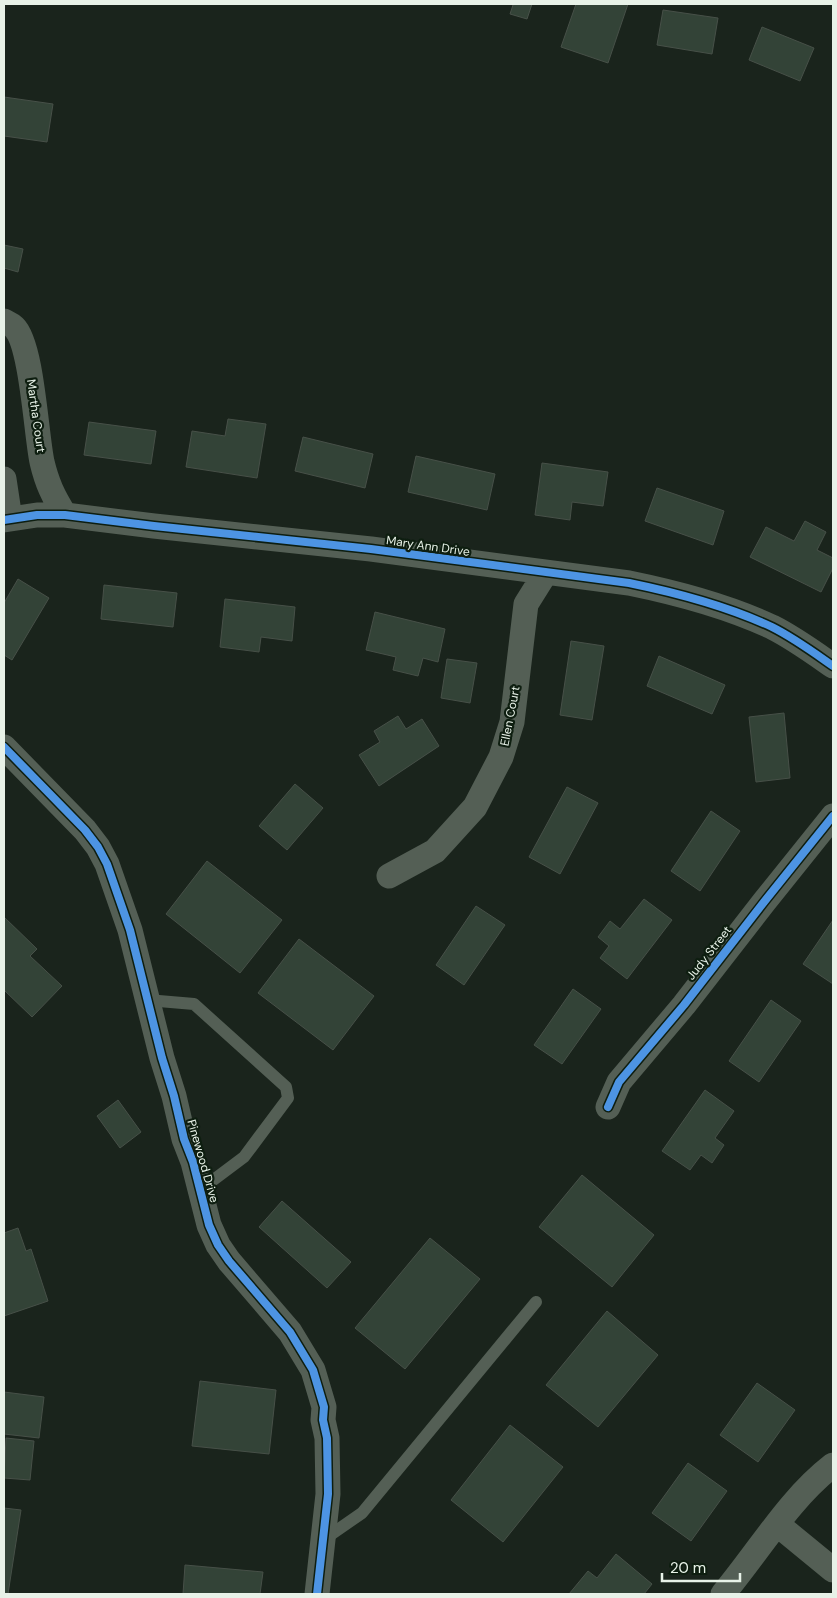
<svg xmlns="http://www.w3.org/2000/svg" width="837" height="1598" viewBox="0 0 837 1598" font-family="'DM Sans',sans-serif">
<rect width="100%" height="100%" fill="#1a241c"/>
<!-- building -->
<path fill="#334337" stroke="#475048" d="M510 4H532L527 19 510 14 513 5Z
M576 4H628L608 63 561 47Z
M663 10 718 18 712 54 657 45Z
M762 27 814 48 800 81 749 60Z
M4 97 53 104 47 142 4 136Z
M4 245 23 249 18 272 4 268Z
M228 419 266 424 257 478 186 467 192 431 225 436Z
M89 422 156 431 151 464 84 455Z
M303 437 373 454 365 488 295 471Z
M416 456 495 474 487 510 408 492Z
M542 463 608 472 603 506 572 502 570 520 535 515Z
M657 488 724 511 713 545 645 521Z
M805 521 826 532 817 550 833 558V568L821 592 750 557 766 527 794 541Z
M18 579 49 598 12 660 4 655V603Z
M104 585 177 593 173 627 101 619Z
M225 599 295 607 292 641 261 637 259 652 220 647Z
M375 612 445 629 438 662 423 658 418 676 393 670 396 657 366 650Z
M571 641 604 646 592 720 560 715Z
M659 656 725 685 712 714 647 686Z
M447 659 477 663 470 703 441 698Z
M784 713 790 778 756 782 749 717Z
M398 716 406 729 422 719 439 746 379 786 359 755 380 742 374 731Z
M295 784 323 808 287 850 259 826Z
M567 787 598 803 560 874 529 857Z
M711 811 740 831 700 891 671 871Z
M207 861 282 920 240 973 166 914Z
M644 899 672 920 627 979 600 958 609 946 598 937 610 921 620 929Z
M476 906 505 925 464 985 436 965Z
M4 917 37 949 30 956 62 986 32 1017 4 990Z
M833 920V984L803 964Z
M299 939 374 996 333 1050 258 993Z
M573 989 601 1009 562 1064 534 1045Z
M771 1000 801 1021 759 1082 729 1061Z
M705 1090 734 1111 715 1138 724 1145 712 1163 701 1155 690 1170 662 1151Z
M118 1100 141 1132 120 1148 97 1116Z
M582 1175 654 1235 612 1287 539 1227Z
M282 1201 351 1262 327 1288 259 1227Z
M18 1228 26 1251 31 1249 48 1301 4 1316V1233Z
M430 1238 480 1279 405 1369 355 1328Z
M607 1311 658 1355 598 1427 546 1385Z
M200 1381 276 1390 269 1454 192 1446Z
M757 1383 795 1410 758 1462 720 1435Z
M4 1392 44 1397 39 1438 4 1434Z
M510 1425 563 1467 503 1542 451 1500Z
M6 1438 34 1441 30 1480 4 1478Z
M688 1463 727 1491 691 1541 652 1513Z
M4 1508 21 1510 8 1594H4Z
M616 1554 652 1584 644 1594H569L588 1571 597 1578Z
M185 1565 263 1572 260 1594H183Z"/>
<g fill="none" stroke-linecap="round" stroke-linejoin="round">
<!-- lane -->
<path stroke="#545f55" stroke-width="12" d="M147 1000 194 1004 286 1087 288 1098 244 1157 200 1190
M323 1540 362 1513 536 1302"/>
<!-- street -->
<path stroke="#545f55" stroke-width="25" d="M4 321C7 323 11 324 14 327 32 344 36 434 42 462 47 483 53 496 65 515
M4 479 10 519
M4 520 37 515H65L154 526 371 549 629 583C678 593 727 606 772 627 794 638 813 652 833 666
M4 747 85 830 98 847 107 864 130 930 162 1058 174 1096 184 1139 193 1162 209 1225 218 1245 229 1261 290 1332 313 1370 324 1407 323 1420 327 1438 328 1494 317 1594
M389 876 435 851 475 807 501 757 512 722 526 604 546 572
M608 1107 619 1082 684 1005 764 902 833 816
M777 1524 833 1570
M723 1594C759 1551 789 1499 833 1465"/>
<defs>
<path id="cycleway" d="M4 520 37 515H65L154 526 371 549 629 583C678 593 727 606 772 627 794 638 813 652 833 666
M4 747 85 830 98 847 107 864 130 930 162 1058 174 1096 184 1139 193 1162 209 1225 218 1245 229 1261 290 1332 313 1370 324 1407 323 1420 327 1438 328 1494 317 1594
M608 1107 619 1082 684 1005 764 902 833 816"/>
</defs>
<!-- cycleway casing -->
<use href="#cycleway" stroke="#0e1e10" stroke-width="11"/>
<!-- cycleway -->
<use href="#cycleway" stroke="#4d94e3" stroke-width="8"/>
</g>
<g text-anchor="middle" stroke-width="4.5" stroke-linejoin="round" paint-order="stroke">
<!-- street labels -->
<g font-size="12" fill="#e8f2e8" stroke="#0e1e10">
<text transform="translate(36 416) rotate(82)" y="4">Martha Court</text>
<text transform="translate(428 546) rotate(8)" y="4">Mary Ann Drive</text>
<text transform="translate(510 716) rotate(-79)" y="4">Ellen Court</text>
<text transform="translate(709 953) rotate(-52)" y="4">Judy Street</text>
<text transform="translate(203 1161) rotate(74)" y="4">Pinewood Drive</text>
</g>
</g>
<!-- border -->
<rect width="837" height="1598" fill="none" stroke="#e8f2e8" stroke-width="10"/>
<!-- scale -->
<path d="M662 1573v8h78v-8" fill="none" stroke="#e8f2e8" stroke-width="2.5"/>
<text x="670" y="1573" font-size="15" fill="#e8f2e8" stroke="#0e1e10" stroke-width="4" paint-order="stroke">20 m</text>
</svg>
